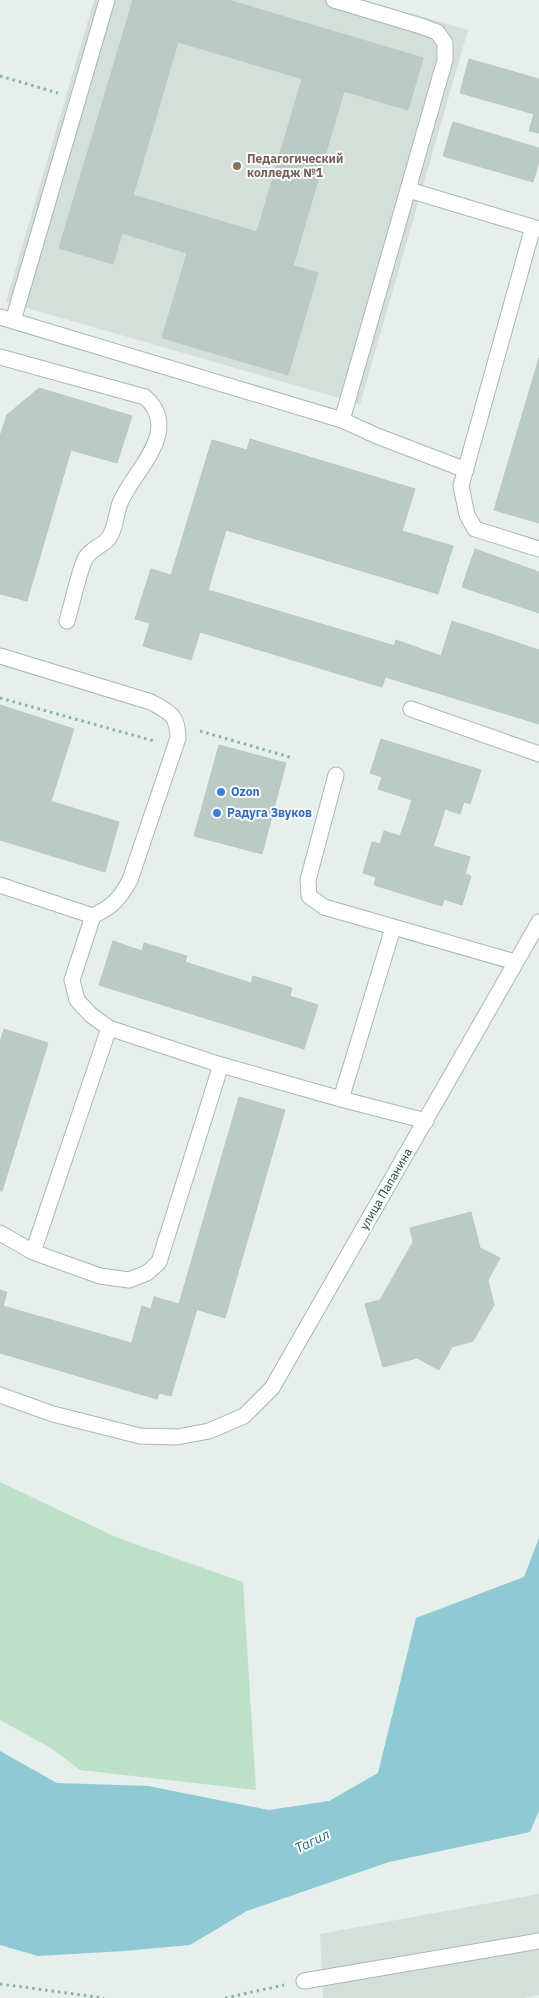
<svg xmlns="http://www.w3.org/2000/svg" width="539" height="1998" viewBox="0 0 539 1998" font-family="'IBM Plex Sans',sans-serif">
<rect width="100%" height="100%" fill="#e6efeb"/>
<!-- built -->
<path fill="#d4dfda" d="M94 0H364L468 30 360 404 6 302Z
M539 1894V1995L525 1998H323L320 1934Z"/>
<!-- green -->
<path fill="#bfe0c8" d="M0 1482 118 1538 243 1582 256 1790 80 1770 51 1748 0 1720Z"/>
<!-- water -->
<path fill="#8ec9d4" d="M539 1538V1811L530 1832 389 1862 247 1911 190 1945 124 1951 38 1956 0 1945V1751L57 1783 148 1786 269 1810 329 1801 378 1773 416 1618 524 1577Z"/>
<!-- building -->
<path fill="#bbcac4" stroke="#b8c9c2" d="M133 0H228L423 58 408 110 178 42 113 264 59 248Z
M469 59 539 79V133L529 131 534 114 460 93Z
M302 79 344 91 293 266 192 236 187 253 122 233 133 195 257 232Z
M453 122 539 148V162L533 182 443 156Z
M192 236 318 273 288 375 162 338Z
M539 358V523L494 510Z
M39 388 132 416 117 463 71 450 27 601 0 594V436L7 415Z
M250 439 415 489 402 531 453 546 438 594 226 530 208 590 395 646 382 687 200 632 191 660 143 646 150 623 135 619 151 569 171 575 212 440 247 450Z
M475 549 539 572V613L462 587Z
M452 621 539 650V724L385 677 396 640 441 656Z
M0 705 74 729 51 801 0 786Z
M381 739 481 770 470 804 464 802 460 814 445 809 439 829 406 819 412 800 378 789 382 777 370 773Z
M219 745 286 763 262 854 194 836Z
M0 786 119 822 105 872 0 840Z
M406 819 439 829 433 846 470 857 465 874 471 876 462 905 444 899 442 906 374 885 376 877 363 873 372 842 380 844 384 831 400 836Z
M113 941 142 951 144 943 187 956 185 962 251 983 253 976 292 988 290 996 318 1005 304 1049 99 985Z
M4 1029 48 1043 2 1191H0V1042Z
M239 1097 285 1110 225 1318 179 1304Z
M471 1212 480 1248 500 1258 488 1280 494 1305 473 1341 452 1347 439 1370 417 1358 383 1367 365 1304 380 1300 413 1242 410 1228Z
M0 1290 7 1292 0 1317Z
M154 1297 197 1309 171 1396 159 1393 157 1399 119 1388 142 1306 151 1309Z
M3 1306 131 1343 119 1388 0 1353V1317Z"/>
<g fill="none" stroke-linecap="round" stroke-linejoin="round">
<defs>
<path id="minor" d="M334 0 421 26 437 32 445 43V60L342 420
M409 190 539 229
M533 227 461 486 467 515 475 529 539 549
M0 317 342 420 377 436 466 470
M13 321 107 0
M0 357 145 397C183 431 133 471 120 503 116 514 115 531 108 539 102 546 89 550 85 559 77 578 73 601 67 621
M0 656 151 702C169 712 178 715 178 738L130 880C119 900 113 906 93 916L72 980 77 1000 91 1015 109 1028 221 1065 341 1099 426 1121
M411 709 539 754
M336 775 308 880 309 896 324 907 515 962
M0 885 93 916
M341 1099 393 928
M0 1233 33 1252 100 1276 129 1280 147 1273 159 1262 221 1065
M33 1252 109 1028
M0 1395 53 1414 140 1436 177 1437 209 1431 244 1416 272 1388 539 922
M304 1981 539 1941"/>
</defs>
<!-- minor casing -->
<use href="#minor" stroke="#a8b8b2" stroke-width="17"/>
<!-- path -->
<path stroke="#86b3a5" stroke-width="3" stroke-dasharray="2.5 4" stroke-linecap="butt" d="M0 76 58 93
M0 698 154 741
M200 731 293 758
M0 1984 104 1998
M225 1998 284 1985"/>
<!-- minor -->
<use href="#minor" stroke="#fff" stroke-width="15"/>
</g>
<!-- markers -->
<circle fill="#8d6e63" stroke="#f7fbf9" stroke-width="2" cx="237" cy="166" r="5"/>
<g fill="#3f7fe0" stroke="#f7fbf9" stroke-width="2">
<circle cx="221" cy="792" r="5"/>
<circle cx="217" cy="813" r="5"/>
</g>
<g text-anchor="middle" stroke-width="4" stroke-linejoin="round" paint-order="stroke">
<!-- education labels -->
<g font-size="12" font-weight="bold" fill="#785e54" stroke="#f7fbf9" text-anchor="start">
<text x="247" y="163">Педагогический<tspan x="247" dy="14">колледж №1</tspan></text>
</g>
<!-- shop labels -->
<g font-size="12" font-weight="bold" fill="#366cbe" stroke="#f7fbf9" text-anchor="start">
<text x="231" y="796">Ozon</text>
<text x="227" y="817">Радуга Звуков</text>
</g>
<!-- street labels -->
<g font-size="12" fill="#24423a" stroke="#f7fbf9">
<text transform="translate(386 1189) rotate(-60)" y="4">улица Папанина</text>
</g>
<!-- water labels -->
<g font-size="14" font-style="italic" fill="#1c6f80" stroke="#f7fbf9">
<text transform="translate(312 1841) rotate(-26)" y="5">Тагил</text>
</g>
</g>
</svg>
